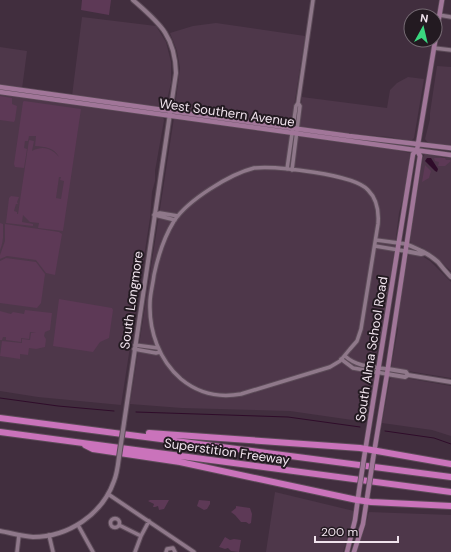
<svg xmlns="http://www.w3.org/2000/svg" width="451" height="552" viewBox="0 0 451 552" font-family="'DM Sans',sans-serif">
<rect width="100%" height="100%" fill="#412e3e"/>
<!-- built -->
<path fill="#4e374a" d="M82 17 156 26 166 42 171 62V83L165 108 72 96Z
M216 23 305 36 291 126 217 116 204 113 177 109 175 107 180 68 177 51 170 33 193 26Z
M0 47 27 51 22 89 0 86Z
M437 66 451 67V145L428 143 425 139 430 119V113Z
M408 77 424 79 414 138 411 141 389 137 342 133 299 127 298 124 302 97 387 108 390 90 397 83Z
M0 93 163 117 164 120 155 171V181L152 192 150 218 121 405 38 397 0 391Z
M174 118 239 126 258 131 301 135 375 145 410 153 404 194 399 213 394 253 381 336 377 349 375 377 366 422 290 411 182 408 130 404Z
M425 154 446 158 451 157V271L431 253 423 248 412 244 410 241 423 157Z
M410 253 422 256 430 261 451 282V378L395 369 392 367V362L398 329 397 322 408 256Z
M394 376 451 386V436L432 430 382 423 390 379Z
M275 492 354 511 352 523 343 552H266Z
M369 512 451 515V552H356L365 528Z"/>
<!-- green -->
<path fill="#5d3956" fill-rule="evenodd" d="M82 0H111L109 15 81 10Z
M0 96 12 98V104L17 106 15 120 14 122 0 120Z
M24 101 81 109 63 231 38 228 39 223 30 222 23 215 22 222 33 224V226L6 223 9 198 11 196 19 197 17 202 18 204H16L14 211 17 212V214H18L29 140 34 141 32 151C44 145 52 149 59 157 54 147 45 147 35 146L36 136H29L28 141H25L24 148 27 149 24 168 15 167 14 164 23 102ZM59 177H61L60 180 64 181 61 199 56 198Z
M434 158H445L446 160H450L451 161 445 166H438L439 162 435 161Z
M425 165 431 171 429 178 422 182Z
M0 223 3 224C3 234 4 241 0 250Z
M5 224 59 232 62 234 55 275 46 273 36 260 7 256 0 259V255L5 241Z
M6 258 36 262 45 274 41 303 37 308 0 303V261Z
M59 299 112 308 113 310 109 338 100 342 93 352 53 346Z
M25 310 52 313 50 330 45 332 44 336 46 339 45 347 36 349 29 348 28 355 20 354V359L0 356 2 341 22 343V339L30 340 31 333H36L30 332 29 339 21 338V342L6 340V337H3L2 340H0V311L11 314 13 312 24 314Z
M150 500H169L164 509 159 510 158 506 155 507H153L154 504 148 501Z
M199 500 210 501V504L207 509 204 510 197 506Z
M236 506 250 508 252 514 251 523 249 524 246 522H241L235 515 231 512 236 508Z
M225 537 230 540 234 539 241 540 239 552 231 551 228 548 225 549 219 547Z"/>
<!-- water -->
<path fill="#2f0c2a" d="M427 158H431L438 169 437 172 435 171 425 161Z"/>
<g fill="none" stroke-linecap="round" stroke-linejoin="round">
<!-- stream -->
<path stroke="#2f0c2a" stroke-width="1" d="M0 398 58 406 114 411
M136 412 288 417 360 427
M385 431 434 438 451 444"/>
<defs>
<path id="minor" d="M439 15 451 17
M434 48 451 50
M254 168C276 166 354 174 368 190 377 199 379 212 378 224L361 329 357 341 350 349 340 361 330 367 241 394C219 398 198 393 181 379 159 360 149 331 150 303 150 294 153 284 154 275 158 256 163 239 174 221 188 200 230 174 254 168Z
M287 169 296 106 298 103 313 0
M292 170 300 106 298 103
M154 215 160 213 178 216
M155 215 175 220
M376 240 406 244
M375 246 405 251
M135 345 158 348
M134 349 156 353 160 352
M345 356C357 367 373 367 388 369
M341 359 353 368 387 374
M108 494 194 552
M110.5 523a4.5 4.5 0 1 1 9 0a4.5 4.5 0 1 1-9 0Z
M78 525 93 552
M119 525 141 536
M49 535 53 552
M17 552 19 535
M135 552 141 536 149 521
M166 552 167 549 173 548 175 552"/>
<path id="tertiary" d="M406 244C418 249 428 253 438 262 442 267 446 272 451 277
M405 251 421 254 425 253
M388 369 406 372 408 375
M387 374 405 377 408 375 451 382
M124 423 176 73C175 35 159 23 133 0
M0 531C11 533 22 536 33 537 68 537 102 515 114 481 117 474 118 465 119 457"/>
<path id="secondary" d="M0 87 349 136 451 148
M0 92 451 155
M364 458 413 154 417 150
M373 459 387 374 420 156 417 150 442 0
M347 552 355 520 359 491
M354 552 363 524 368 492"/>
<path id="motorway" d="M0 418 451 477
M0 432 451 492
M149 433 360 448 451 464
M85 445 93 449 180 462 357 500 371 502 451 506"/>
</defs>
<!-- minor casing -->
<use href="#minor" stroke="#5c4b58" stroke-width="5.5"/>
<!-- tertiary casing -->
<use href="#tertiary" stroke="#5c4b58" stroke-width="6"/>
<!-- secondary casing -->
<use href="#secondary" stroke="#5c4b58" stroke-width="6"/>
<!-- motorway casing -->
<use href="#motorway" stroke="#5c4b58" stroke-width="8"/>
<!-- minor -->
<use href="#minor" stroke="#8f788a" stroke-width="3.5"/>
<!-- tertiary -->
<use href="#tertiary" stroke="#8f788a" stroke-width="4"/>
<!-- secondary -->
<use href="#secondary" stroke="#a17699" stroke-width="4.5"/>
<!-- motorway -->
<use href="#motorway" stroke="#ca73bb" stroke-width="6"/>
<defs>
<path id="tertiary-bridge" d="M119 457 124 423"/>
<path id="secondary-bridge" d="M359 491 364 458
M368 492 373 459"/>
</defs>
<!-- tertiary-bridge casing -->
<use href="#tertiary-bridge" stroke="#5c4b58" stroke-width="6" stroke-linecap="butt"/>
<!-- secondary-bridge casing -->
<use href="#secondary-bridge" stroke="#5c4b58" stroke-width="6" stroke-linecap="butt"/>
<!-- tertiary-bridge -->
<use href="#tertiary-bridge" stroke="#8f788a" stroke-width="4"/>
<!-- secondary-bridge -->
<use href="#secondary-bridge" stroke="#a17699" stroke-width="4.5"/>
</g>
<g text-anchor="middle" stroke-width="4" stroke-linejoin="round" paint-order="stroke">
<!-- street labels -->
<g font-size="13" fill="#f0e3ed" stroke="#231a21">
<text transform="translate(227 112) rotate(8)" y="5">West Southern Avenue</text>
<text transform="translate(131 300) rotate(-82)" y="5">South Longmore</text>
<text transform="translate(371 349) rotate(-81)" y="5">South Alma School Road</text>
<text transform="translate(227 451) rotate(8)" y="5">Superstition Freeway</text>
</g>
</g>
<!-- north arrow -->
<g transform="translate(423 28) rotate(8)"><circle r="19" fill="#231a21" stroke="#756a73"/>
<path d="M0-3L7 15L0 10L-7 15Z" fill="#3ad77f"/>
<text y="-6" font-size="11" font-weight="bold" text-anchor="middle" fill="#f0e3ed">N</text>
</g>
<!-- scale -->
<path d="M315 536v6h83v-6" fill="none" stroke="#f0e3ed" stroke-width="2"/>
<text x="321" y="536" font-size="12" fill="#f0e3ed" stroke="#231a21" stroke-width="3" paint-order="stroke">200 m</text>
</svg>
